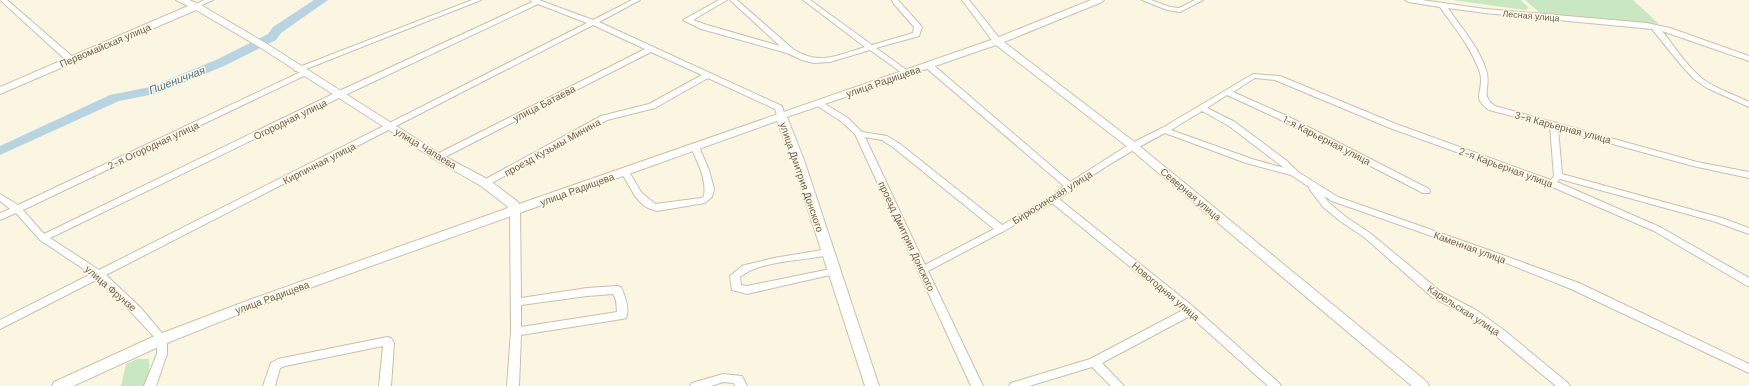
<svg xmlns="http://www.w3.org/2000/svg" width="1749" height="386" viewBox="0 0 1749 386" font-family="'DM Sans',sans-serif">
<rect width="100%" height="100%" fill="#fbf6e2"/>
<!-- green -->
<path fill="#c9e7c1" d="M1452 0H1521L1529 8 1525 10Z
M1525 0H1633L1659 24 1540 13Z
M137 359H149V373L144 386H121L126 364Z"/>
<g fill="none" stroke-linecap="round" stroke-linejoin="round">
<!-- river -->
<path fill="#b7d4e3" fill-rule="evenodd" d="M314 0H328L281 33 276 40 224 66 159 93 119 101 0 155V146L110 95 150 87 216 60 268 34 273 27Z"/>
<defs>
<path id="street" d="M0 0H7L74 58V62H68Z
M204 0H213L198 7 196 8 193 6Z
M472 0H481L301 71H295L294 69Z
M530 0H539L593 20 632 0H640L599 22 782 106 785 116 784 118H778L775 109 708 78 655 108 607 120 488 185H482L481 183 482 181 601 116 649 104 702 75 651 52 441 159H435L434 157 435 155 645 49 593 25 106 275 140 307 167 339V354L156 386H144L157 354V340L132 313 98 279 0 329V320L91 274 40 240 16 213 0 220V213L10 209 0 201V194L18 205 303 71H306L310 73 23 210 44 234 337 92 532 2ZM538 4 587 23 99 270 50 238 343 96Z
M719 0H727L693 20 707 25 780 46 730 0H737L793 49C819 66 838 55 865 47L803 0H810L872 45 913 33 914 27 894 4 892 0H898L922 27 919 36 876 48 908 71 909 73 905 75 870 50 830 62 814 63 802 60 787 53 701 29 683 20Z
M962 0H969L1000 39V43H994Z
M1142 0H1151L1170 7 1179 8 1195 0H1203L1180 12 1167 10Z
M1405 0H1422L1485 9 1647 23 1670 28 1749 56V61L1662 31C1676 48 1688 69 1707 82 1720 90 1735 95 1749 102V107L1707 88 1694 79 1681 65 1652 29 1485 13 1448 8C1461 28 1479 47 1486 70 1492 87 1479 95 1495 106L1697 162 1749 172V178L1693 166 1558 129 1562 174 1722 218 1749 228V234L1716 222 1560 179 1557 182 1660 227 1749 278V287L1654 231 1550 186 1390 128 1275 80 1255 78 1233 92 1287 116 1429 189 1430 191 1429 193H1423L1281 120 1227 95 1207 108 1235 122 1287 161 1298 172 1338 197 1497 253 1579 283 1749 364V373L1571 289 1491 257 1332 201 1324 196 1329 203 1346 217 1370 233 1440 291 1476 310 1505 331 1568 383 1570 386H1556L1497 337 1468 316 1432 297 1364 237 1340 221 1323 207 1310 190 1309 187 1291 175 1246 163 1165 133C1128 152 1092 174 1059 199L1195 308 1279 383 1281 386H1268L1190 316 1102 363 1124 386H1111L1092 367 1029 386H1009L1011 383 1090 359 1183 310 1052 203 1004 231 928 271 983 386H971L855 134 842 122 813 103 817 101H820L848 118 862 132 887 136 900 144 1002 225 1050 197 1064 186 925 67V63H931L1070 182 1130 144 1162 128 1253 74 1280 76 1396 124 1551 180 1554 176 1550 126 1489 110C1473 98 1481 96 1481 80 1481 75 1479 69 1477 65 1468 43 1453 26 1440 7L1408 2ZM1202 111 1229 126 1284 168 1252 159 1171 130ZM865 137 882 140 894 148 994 229 925 265Z
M695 144 699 147 709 170 714 189 712 197 705 203 657 211 648 208 643 205 635 196 621 172 622 170H628L641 192 655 204 701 198 704 196C707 179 697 162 691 147Z
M515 208 520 211 521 298 587 288 617 286 621 287C625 296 630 309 626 318L622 319 521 335 519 386H507L511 332 510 211ZM613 294 616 300 617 312 521 327V305L587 296Z
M828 249 833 252 831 254C804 262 763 259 740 277L741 285 747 286 835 268 839 269 840 271 839 273 747 294 732 290 730 276 742 266 745 265 774 258Z
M387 337 391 338 394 343 391 386H379L383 346 285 366 280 368 275 386H263L271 363 278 359Z
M723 374 742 376 747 386H735L734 383 723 382 711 386H690L692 383Z"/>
<path id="secondary" d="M176 0H189L199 4 267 44 442 155 489 180 517 201 519 204 994 39 1091 0H1104L1102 2 1004 42 1137 144 1427 382 1429 386H1412L1129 148 996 45 787 117 804 160 879 386H865L792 160 777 121 262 305 167 343 73 386H52L54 382 157 335 252 299 508 208 507 206 481 186 434 159 261 48 196 10 0 94V87L188 6Z"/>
</defs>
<!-- street casing -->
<use href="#street" stroke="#cbbfa9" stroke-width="2"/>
<!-- secondary casing -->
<use href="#secondary" stroke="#cec0a7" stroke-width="2"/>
<!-- street -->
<use href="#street" fill="#fff" fill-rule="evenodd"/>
<!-- secondary -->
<use href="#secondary" fill="#fff" fill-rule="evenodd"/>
</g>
<g text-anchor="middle" stroke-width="3" stroke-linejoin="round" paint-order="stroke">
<!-- far-street labels -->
<g font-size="9" fill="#715f4a" stroke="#fefae7">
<text transform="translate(1531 16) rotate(5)" y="3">Лесная улица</text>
</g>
<!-- street labels -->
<g font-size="10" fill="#715f4a" stroke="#fefae7">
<text transform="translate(105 45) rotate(-23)" y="4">Первомайская улица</text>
<text transform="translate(883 81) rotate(-19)" y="4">улица Радищева</text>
<text transform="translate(544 103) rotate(-27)" y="4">улица Батаева</text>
<text transform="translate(290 119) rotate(-26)" y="4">Огородная улица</text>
<text transform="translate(1563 127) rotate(15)" y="4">3-я Карьерная улица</text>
<text transform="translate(1327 140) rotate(27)" y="4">1-я Карьерная улица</text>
<text transform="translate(153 145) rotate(-25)" y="4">2-я Огородная улица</text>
<text transform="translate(552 147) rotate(-29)" y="4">проезд Кузьмы Минина</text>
<text transform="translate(426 148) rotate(31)" y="4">улица Чапаева</text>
<text transform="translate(319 163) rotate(-27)" y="4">Кирпичная улица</text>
<text transform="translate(1506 167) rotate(20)" y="4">2-я Карьерная улица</text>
<text transform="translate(802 177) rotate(71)" y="4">улица Дмитрия Донского</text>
<text transform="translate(577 189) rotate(-20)" y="4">улица Радищева</text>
<text transform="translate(1191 194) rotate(40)" y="4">Северная улица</text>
<text transform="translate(1052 197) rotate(-32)" y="4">Бирюсинская улица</text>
<text transform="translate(907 236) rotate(65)" y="4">проезд Дмитрия Донского</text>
<text transform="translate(1470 247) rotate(20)" y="4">Каменная улица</text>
<text transform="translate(111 288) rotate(41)" y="4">улица Фрунзе</text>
<text transform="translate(1166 291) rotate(40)" y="4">Новогодняя улица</text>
<text transform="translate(272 297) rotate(-20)" y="4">улица Радищева</text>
<text transform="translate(1464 310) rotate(33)" y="4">Карельская улица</text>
</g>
<!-- water labels -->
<g font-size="11" font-style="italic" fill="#4b7891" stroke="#fefae7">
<text transform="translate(177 80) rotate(-21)" y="4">Пшеничная</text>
</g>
</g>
</svg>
